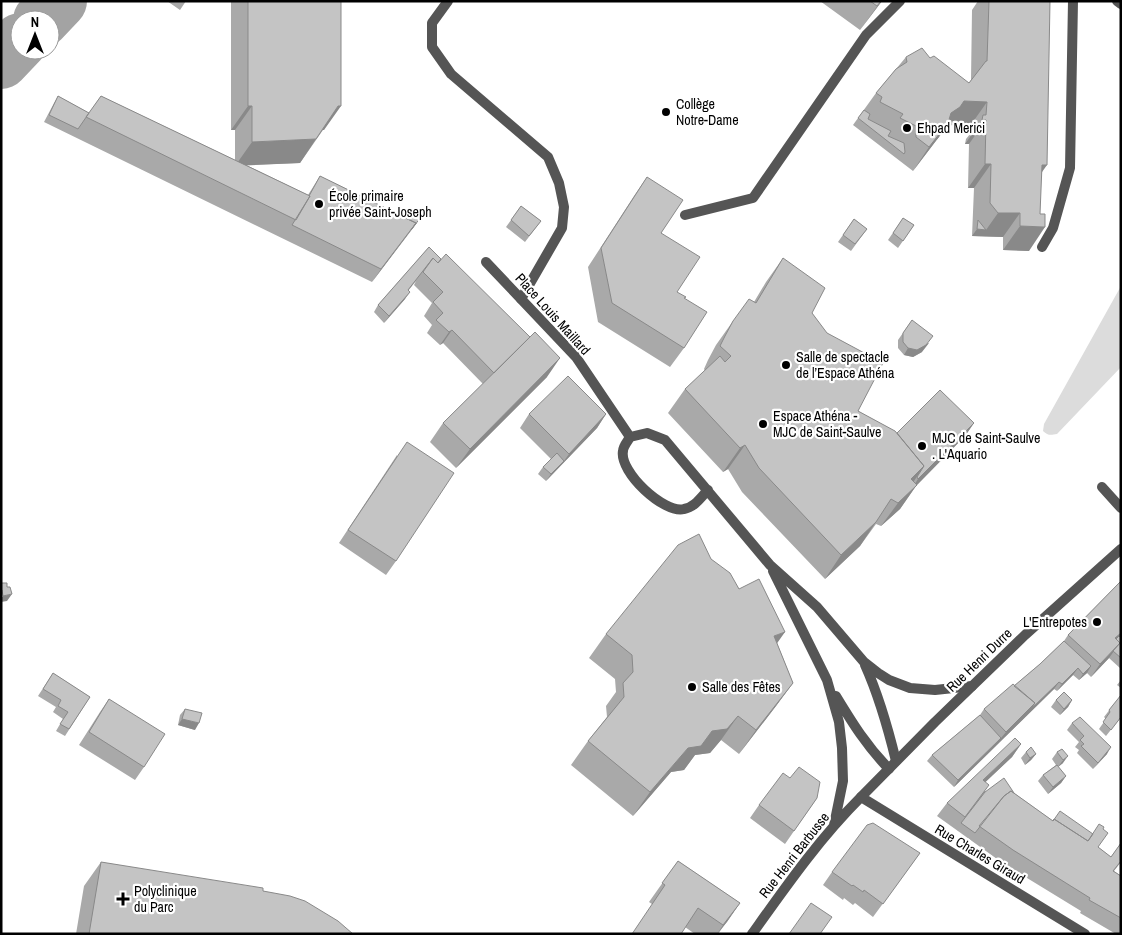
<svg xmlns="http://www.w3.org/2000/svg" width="1122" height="935" viewBox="0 0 1122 935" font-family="'Archivo Narrow',sans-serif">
<rect width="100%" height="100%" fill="#fff"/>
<!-- green -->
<path fill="#dcdcdc" d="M1121 286V367L1057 434C1051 435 1048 436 1043 431L1044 424Z"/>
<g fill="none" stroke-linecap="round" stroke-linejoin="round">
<!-- river -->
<path stroke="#a3a3a3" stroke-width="56" d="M41 20 59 1
M1 61 20 41"/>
<!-- service -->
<path stroke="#555" stroke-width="10" d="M448 1 432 23V47L451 74 548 157 559 183 564 207 562 228 521 299
M1117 1 1121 4
M685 215 753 198 866 35 900 1
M1042 247 1053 228 1070 168 1073 1
M1102 487 1121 508"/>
<!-- minor -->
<path stroke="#555" stroke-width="10" d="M486 262 576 357 630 437
M708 490C701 497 695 507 684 509 664 514 619 472 623 451 623 446 628 441 630 437L647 433 665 440 770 565 817 607 864 662 878 673 889 680 910 688 935 690 972 686
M773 571 827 680 839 722 842 748 843 781 834 825
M865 665C879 696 888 728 896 761
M836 696C853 724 866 745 889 769
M752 934C787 885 819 839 861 797"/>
<!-- tertiary -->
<path stroke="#555" stroke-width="10" d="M1085 934 861 797 935 722 1025 635 1121 549"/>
</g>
<!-- wall -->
<path fill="#a9a9a9" d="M167 1H186L180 10Z
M231 1H341L324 130H323L300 163 246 165 308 195 320 176 417 223 372 282 44 122 54 103 58 96 89 113 101 96 235 160V130H231Z
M820 1H882L860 30Z
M978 1H1050L1042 173 1029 251 1003 250V237L972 236 974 188H968L969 144H965L966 139 970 134V126L948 125 913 171 853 125 876 93 906 57 930 58 969 83 971 80 972 10Z
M647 177 677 292 684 348 670 367 598 322 588 267 634 196Z
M521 206 541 221 525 242 506 227Z
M903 218 914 225 898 248 888 240Z
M854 219 867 229 851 251 838 242Z
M429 247 547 377 456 468 430 442 443 423 483 384 443 343 440 345 427 333 432 325 424 316 432 303 414 285 416 281 408 291 405 299 384 323 374 312 378 305Z
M783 258 812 313 858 411 897 433 974 423 965 436 916 486 900 509 881 526 876 524 860 546 825 579 742 492 728 469 723 472 668 413 685 389 705 371 704 369 708 360 716 345 733 321 754 302 766 282Z
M912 320 922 352 913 357 904 355 898 348V340Z
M529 414H606L597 428 546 481 538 474 543 467 551 459 520 428Z
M397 455 396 561 386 575 339 543Z
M711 559 739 589 777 643 793 683 776 706 739 754 721 740 710 753 695 755 684 770 671 772 633 816 571 765 588 741 607 717 606 706 616 692 615 679 589 658 606 634Z
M1121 581V669L1109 658 1091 677 1087 673 1079 680 1073 675 1057 691 1054 689 954 787 927 761 932 755 980 715 984 709 1014 686 1040 664 1064 641 1068 635Z
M53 673 90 697 65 736 56 731 63 719 53 712 56 707 38 696Z
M1121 680V688L1117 685Z
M1121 695V717L1106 736 1099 729 1106 719 1104 717Z
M109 699 144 767 135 780 79 745 100 712Z
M1056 700H1072L1068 707 1060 715 1051 707Z
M185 709 195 730 178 725 180 715Z
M1072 723 1107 754 1093 769 1077 753 1079 750 1075 747 1079 742 1067 730Z
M1021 744 1012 757 985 782V792L1014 793 1053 821 1093 834 1103 830 1098 847 1111 857 1121 843V862L1114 871 1121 876V934H1116L1080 913 1081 911 1004 864 937 816 947 803Z
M1062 749 1063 763 1058 767 1066 776 1061 783 1048 794 1038 781 1043 775 1056 765 1052 759 1057 752Z
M1026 752 1036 754 1031 760 1025 765 1021 758Z
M817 798 785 844 750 818 759 805Z
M920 853 873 917 855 903 853 905 844 898 843 900 823 885 832 872Z
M678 861 740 903 718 934H695L649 902Z
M101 862 263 891 353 934H76L84 886Z"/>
<!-- shaded-wall -->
<path fill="#898989" d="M881 1H882L860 30Z
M964 101 987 102 970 126 948 125 913 171 929 147 951 113Z
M248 106H252L235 130H231Z
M338 106H341L324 130H321Z
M982 120H986L969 144H965Z
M316 139 300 163 235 166 252 142Z
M985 164H991L974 188H968Z
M1042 165H1047L1030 189Z
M998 213H1020L1003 237 972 236 977 229 986 230Z
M421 217 372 282 381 269Z
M1020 226 1045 227 1029 251 1003 250Z
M410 292 405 299 384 323 389 316Z
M452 330 443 343 440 345 449 332Z
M929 343 922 352 913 357 904 355 908 348Z
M560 358 547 377 456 468 470 449Z
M606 414 597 428 546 481 551 474 564 461 569 454Z
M974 423 965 436 916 486 900 509 881 526 898 503 911 490 918 479Z
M745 445 728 469 723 472 740 448Z
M924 466 908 490 911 479Z
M876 522 860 546 825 579 841 555Z
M12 594 7 601 1 602V598L3 596Z
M785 632 768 656 774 636Z
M1121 633V634L1114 643 1115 638Z
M1120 643 1109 658 1091 677 1100 664Z
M1091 666 1087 673 1079 680 1083 674Z
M1078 668 1073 675 1057 691 1062 684Z
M1059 682 1054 689 954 787 958 780 1001 738 1006 732 1035 703Z
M793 683 776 706 739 754 756 730Z
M1072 700 1068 707 1060 715 1064 709Z
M738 716 721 740 710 753 695 755 684 770 671 772 633 816 650 792 688 748 712 731Z
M182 719 199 723 195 730 178 725Z
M1021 744 1012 757 974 793 983 780Z
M1111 747 1107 754 1093 769 1098 763Z
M1036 754 1031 760 1025 765 1030 758Z
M1068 756 1063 763 1058 767 1063 760Z
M1066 776 1061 783 1048 794 1053 787Z
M740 903 727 922 717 934 723 925Z"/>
<!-- building -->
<path fill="#c4c4c4" stroke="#898989" d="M248 1H341V106H338L316 139 252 142V106H248Z
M870 1H881L877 6Z
M989 1H1050L1047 165H1042L1040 214H1045V227L1020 226V213H998L990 203 991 164H985L986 120H982L983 115H986L987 102 964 101 960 107 951 113 948 123 929 147 916 137V126L900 118 903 114 880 102 882 97 876 93 896 69 907 62 906 57 922 48 930 58 934 56 969 83 986 61H987Z
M58 96 89 113 78 129 49 115Z
M101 96 310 196 296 220 86 117Z
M864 110 870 114 868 119 891 131 888 136 904 143 905 152 904 154 858 118Z
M948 124 936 140 946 125Z
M320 176 416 223 381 269 292 225 310 196H309Z
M647 177 683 200 661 233 700 257 677 292 686 297 684 298 707 312 684 348 612 303 601 248Z
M521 206 541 221 529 236 511 220Z
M409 208 421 217 411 230 416 223 401 216 405 211Z
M903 218 914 225 903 241 893 233Z
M854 219 867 229 855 244 843 235Z
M978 220 986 230 977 229Z
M429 247 441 259 438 263 433 258 408 290 410 292 389 316 378 305Z
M446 254 530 337 494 373 452 330 449 332 436 320 443 313 433 302 443 292 423 272 433 258 438 263Z
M783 258 825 288 812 313 827 333 883 363 858 411 895 431 924 466 911 479 917 485 898 503 891 499 876 522 841 555 759 468 745 445 740 448 685 389 720 356 725 362 731 356 720 346 725 336 733 321 749 299 756 303Z
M912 320 933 336 926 345 917 350 908 348 903 342V333Z
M535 332 560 358 470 449 443 423Z
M568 376 606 414 569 454 529 414Z
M940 390 974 423 918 479 917 477 924 466 897 433Z
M407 442 454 473 396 561 348 530Z
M557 453 564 461 551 474 543 467Z
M699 534 711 559 730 573 739 589 759 579 785 632 774 636 793 683 756 730 738 716 727 729 712 731 701 746 688 748 650 792 588 741 624 697 623 683 633 672 632 655 606 634 678 545Z
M1121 581V633L1115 638 1120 643 1100 664 1068 635Z
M1 583H7V587H10L12 594 3 596 2 590 1 591Z
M1119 636 1121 638V658L1113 651 1120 643 1116 639Z
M1064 641 1091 666 1083 674 1078 668 1062 684 1059 682 1030 710 1035 703 1014 686 1040 664Z
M53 673 90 697 69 729 60 724 68 712 58 706 61 700 43 689Z
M1013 684 1035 703 1006 732 984 709Z
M1064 692 1072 700 1064 709 1056 700Z
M1121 695V717L1111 730 1103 722 1110 712 1109 710Z
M109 699 165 734 144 767 89 732Z
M185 709 202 713 199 723 182 719Z
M980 715 1001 738 958 780 932 755Z
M1080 717 1111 747 1098 763 1081 746 1084 744 1080 740 1084 736 1072 723Z
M1015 738 1021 744 983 780 989 785 965 817 947 803Z
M1031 747 1036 754 1030 758 1026 752Z
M1062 749 1068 756 1063 760 1057 752Z
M1057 765 1066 776 1053 787 1043 775Z
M799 767 820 782 817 798 794 831 759 805 783 773 790 778Z
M1004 778 1014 793 1011 791 1004 796 975 833 961 823 985 792Z
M1011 791 1053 821 1054 819 1088 841 1099 824 1104 827 1103 829 1108 833 1098 847 1111 857 1121 843V861L1113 871 1121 876V918L1089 900 1090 898 1013 850 979 826 1004 796Z
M1060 811 1093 834 1088 841 1054 819 1053 821Z
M873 823 920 853 883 904 864 890 863 892 853 885 852 886 832 872 867 825Z
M678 861 740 903 723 925 698 908 681 934H632L665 885 662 883Z
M101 862 263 888V891L290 896 305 901 338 921 353 934H89Z
M811 903 832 917 820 934H789Z"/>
<!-- markers -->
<g fill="#000" stroke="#fff" stroke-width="2">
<circle cx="666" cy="112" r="5"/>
<circle cx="907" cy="128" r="5"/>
<circle cx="319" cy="204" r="5"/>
<circle cx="786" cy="365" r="5"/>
<circle cx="763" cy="424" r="5"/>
<circle cx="922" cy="446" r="5"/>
<circle cx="1097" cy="622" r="5"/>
<circle cx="692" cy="687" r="5"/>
<path d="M120.5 891.5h5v5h5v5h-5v5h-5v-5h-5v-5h5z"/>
</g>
<g text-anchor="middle" stroke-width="4.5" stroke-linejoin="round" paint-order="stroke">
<!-- poi labels -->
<g font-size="14" fill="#000" stroke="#fff" text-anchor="start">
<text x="676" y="109">Collège<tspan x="676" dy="16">Notre-Dame</tspan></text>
<text x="917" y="133">Ehpad Merici</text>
<text x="329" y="201">École primaire<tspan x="329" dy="16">privée Saint-Joseph</tspan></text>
<text x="796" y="362">Salle de spectacle<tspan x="796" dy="16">de l’Espace Athéna</tspan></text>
<text x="773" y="421">Espace Athéna -<tspan x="773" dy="16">MJC de Saint-Saulve</tspan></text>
<text x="932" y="443">MJC de Saint-Saulve<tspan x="932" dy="16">. L'Aquario</tspan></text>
<text x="1087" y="627" text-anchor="end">L'Entrepotes</text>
<text x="702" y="692">Salle des Fêtes</text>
<text x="134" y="896">Polyclinique<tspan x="134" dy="16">du Parc</tspan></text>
</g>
<!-- street labels -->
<g font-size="14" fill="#000" stroke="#fff">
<text transform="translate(553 314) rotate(48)" y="5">Place Louis Maillard</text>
<text transform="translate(979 660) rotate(-44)" y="5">Rue Henri Durre</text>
<text transform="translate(980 854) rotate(31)" y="5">Rue Charles Giraud</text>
<text transform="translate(794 855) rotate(-52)" y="5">Rue Henri Barbusse</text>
</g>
</g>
<!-- border -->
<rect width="1122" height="935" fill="none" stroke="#000000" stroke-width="5"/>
<!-- north arrow -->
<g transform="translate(35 35)"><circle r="24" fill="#ffffff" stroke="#999999"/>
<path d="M0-4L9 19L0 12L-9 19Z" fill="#000000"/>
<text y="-8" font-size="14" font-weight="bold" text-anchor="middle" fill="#000000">N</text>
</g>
</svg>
